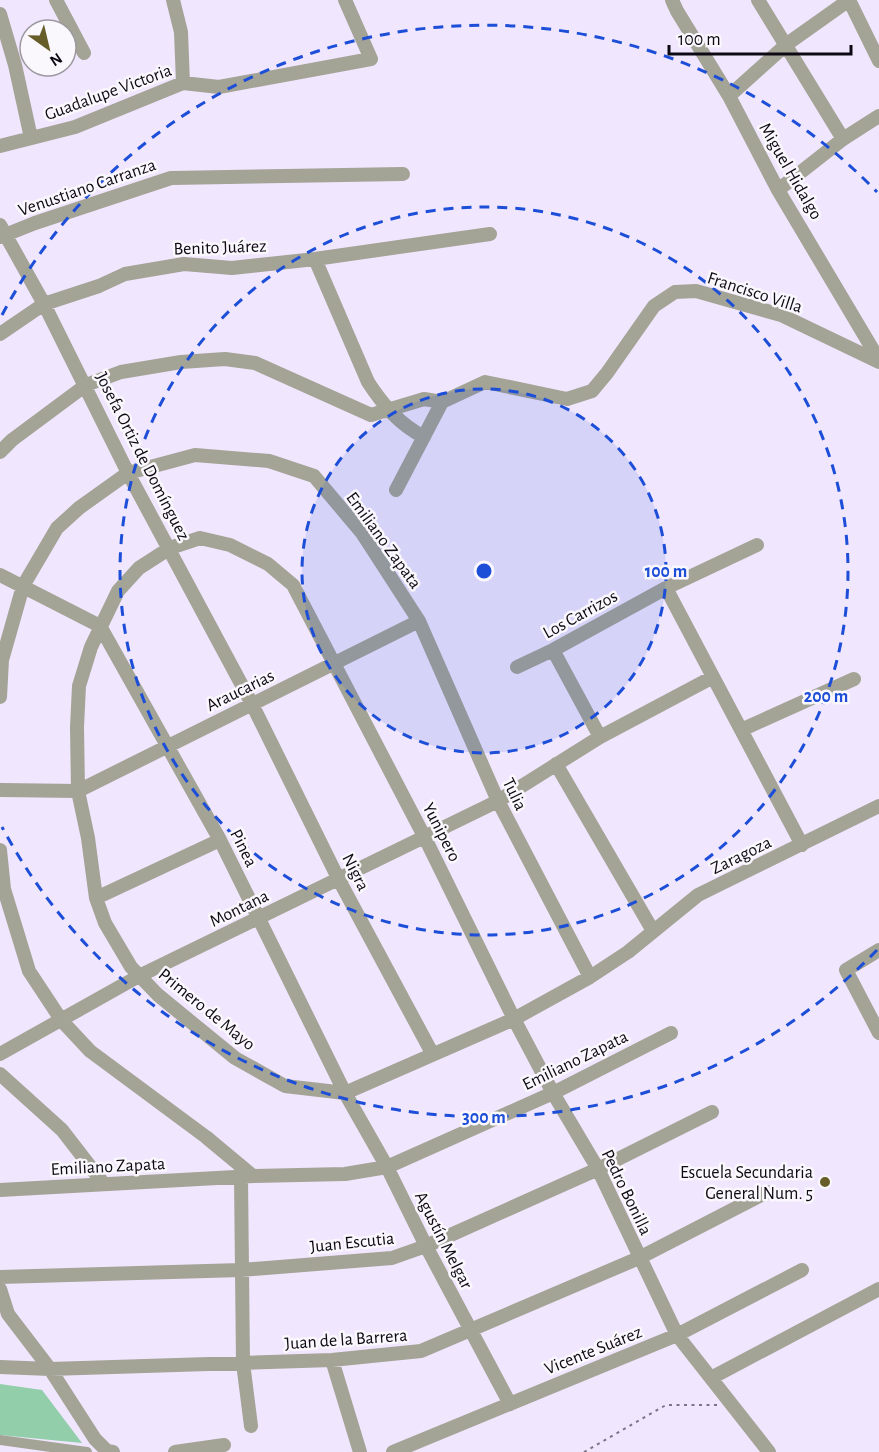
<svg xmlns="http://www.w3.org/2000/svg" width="879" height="1452" viewBox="0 0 879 1452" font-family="'Alegreya Sans',sans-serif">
<rect width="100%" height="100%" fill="#f0e6fe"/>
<!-- green -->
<path fill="#91cea9" d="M0 1384 42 1390 82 1443 0 1435Z"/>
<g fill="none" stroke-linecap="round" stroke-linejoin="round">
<!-- path -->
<path stroke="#7b7485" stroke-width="2" stroke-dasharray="3 4.5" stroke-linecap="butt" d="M584 1452 666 1405H717"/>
<!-- pedestrian -->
<path stroke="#a3a396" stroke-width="10" d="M0 1440 87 1452"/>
<!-- minor -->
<path stroke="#a3a396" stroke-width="14" d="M56 0 84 53
M173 0 181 32 183 83
M672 0 677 11 729 96 778 190 879 360
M758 0 843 139
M849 0 879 61
M0 14 15 65 31 138
M729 96 787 44 849 0
M0 146 75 127 183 83 219 87 371 59 345 0
M778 190 843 139 879 116
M0 225 44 304 128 473 252 704 339 880 432 1053
M0 237 35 223 171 178 403 174
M315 259 368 382C383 405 399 424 424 437
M0 334 44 304 99 286 125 274 184 264 232 268 315 259 490 234
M0 452 12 440 86 385 121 372 181 362 225 359 255 363 371 415 424 399 442 402
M396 490 442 402 485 382 567 399 592 391 607 373 654 306 675 292 696 291 781 315 879 362
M0 575 100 626 220 840 345 1093 387 1167 426 1246 510 1404
M666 588 802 845
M553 650 600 737
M517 667 553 650 666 588 757 545
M0 697 2 660 23 586 57 528 79 508 128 473 195 455 269 461 314 476 362 533 419 621 498 801 590 977
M741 730 854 679
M556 764 653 931
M0 790 78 791 419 621
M0 850 4 889 29 971 62 1021 90 1051 206 1137 253 1176
M96 898 220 840
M879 950 846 970 879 1033
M0 1054 139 976 498 801 600 737 713 677
M0 1074 62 1130 103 1183
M241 1177 243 1363 251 1426
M0 1190 253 1176 345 1174 387 1167 553 1093 671 1033
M0 1277 241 1270 392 1258 426 1246 598 1169 712 1112
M0 1289 8 1314 50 1369 95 1439 107 1451 113 1452
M332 1360 360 1452
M0 1367 50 1369 332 1360 421 1351 639 1258 767 1192
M711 1378 879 1289
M175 1452 224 1445
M393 1452 677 1335 802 1270
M769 1452 677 1335 598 1169 553 1093 514 1019 425 838 293 585 268 564 230 545 200 538 170 548 139 568 118 591 91 647 79 686 77 727 78 791 88 838 96 898 105 923 131 967 158 995 235 1058 285 1086 345 1093 514 1019 590 977 628 952 698 895 879 806"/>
</g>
<!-- distance rings -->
<circle cx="484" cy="571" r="182" fill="#1d4ed8" fill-opacity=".12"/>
<g fill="none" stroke="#1d4ed8" stroke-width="3" stroke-dasharray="10 8">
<circle cx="484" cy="571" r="182"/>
<circle cx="484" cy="571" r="364"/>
<path d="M877 950A546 546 0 0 1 2 827M2 315A546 546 0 0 1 877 192"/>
</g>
<!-- markers -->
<circle fill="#665d29" stroke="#faf7fd" stroke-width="2" cx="825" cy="1182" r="6"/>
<g text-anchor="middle" stroke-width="5" stroke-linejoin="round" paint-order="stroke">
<!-- street labels -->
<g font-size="18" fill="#0e0a13" stroke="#faf7fd">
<text transform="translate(108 92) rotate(-20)" y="6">Guadalupe Victoria</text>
<text transform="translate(791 171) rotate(60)" y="6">Miguel Hidalgo</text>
<text transform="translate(87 187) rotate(-19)" y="6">Venustiano Carranza</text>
<text transform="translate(220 247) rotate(-2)" y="6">Benito Juárez</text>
<text transform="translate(755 292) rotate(18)" y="6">Francisco Villa</text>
<text transform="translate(143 456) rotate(63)" y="6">Josefa Ortiz de Domínguez</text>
<text transform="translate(384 540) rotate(54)" y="6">Emiliano Zapata</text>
<text transform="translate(580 614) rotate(-29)" y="6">Los Carrizos</text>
<text transform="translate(240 690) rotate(-26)" y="6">Araucarias</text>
<text transform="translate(515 794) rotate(64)" y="6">Tulia</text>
<text transform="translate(442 832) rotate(63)" y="6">Yunipero</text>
<text transform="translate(244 848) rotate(63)" y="6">Pinea</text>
<text transform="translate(741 855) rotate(-26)" y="6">Zaragoza</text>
<text transform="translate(356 872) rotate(63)" y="6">Nigra</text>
<text transform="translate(239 908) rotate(-26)" y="6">Montana</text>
<text transform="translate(207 1009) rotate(39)" y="6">Primero de Mayo</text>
<text transform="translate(575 1060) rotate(-26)" y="6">Emiliano Zapata</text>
<text transform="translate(108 1166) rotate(-3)" y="6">Emiliano Zapata</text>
<text transform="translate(627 1192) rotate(64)" y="6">Pedro Bonilla</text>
<text transform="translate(444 1240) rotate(63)" y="6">Agustín Melgar</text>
<text transform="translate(352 1242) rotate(-6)" y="6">Juan Escutia</text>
<text transform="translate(346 1339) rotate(-4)" y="6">Juan de la Barrera</text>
<text transform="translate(593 1350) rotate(-22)" y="6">Vicente Suárez</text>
</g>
<!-- poi labels -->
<g font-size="18" fill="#0e0a13" stroke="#faf7fd" text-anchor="end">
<text x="813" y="1178">Escuela Secundaria<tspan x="813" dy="21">General Num. 5</tspan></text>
</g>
</g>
<circle cx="484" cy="571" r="9" fill="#1d4ed8" stroke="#faf7fd" stroke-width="3"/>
<g font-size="18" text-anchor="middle" font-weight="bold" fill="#1d4ed8" stroke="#faf7fd" stroke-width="5" stroke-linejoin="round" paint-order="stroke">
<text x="666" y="577">100 m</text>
<text x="826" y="702">200 m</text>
<text x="484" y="1123">300 m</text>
</g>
<!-- north arrow -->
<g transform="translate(48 48) rotate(146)"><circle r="28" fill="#faf7fd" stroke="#9c989f" stroke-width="1.5"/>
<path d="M0-4.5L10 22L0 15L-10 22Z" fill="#665d29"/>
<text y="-9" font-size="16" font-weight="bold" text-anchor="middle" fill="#0e0a13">N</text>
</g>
<!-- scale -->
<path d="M669 45v9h182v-9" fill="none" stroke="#0e0a13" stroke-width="3"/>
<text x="678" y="45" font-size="18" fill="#0e0a13" stroke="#faf7fd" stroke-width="4.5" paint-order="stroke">100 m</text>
</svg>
